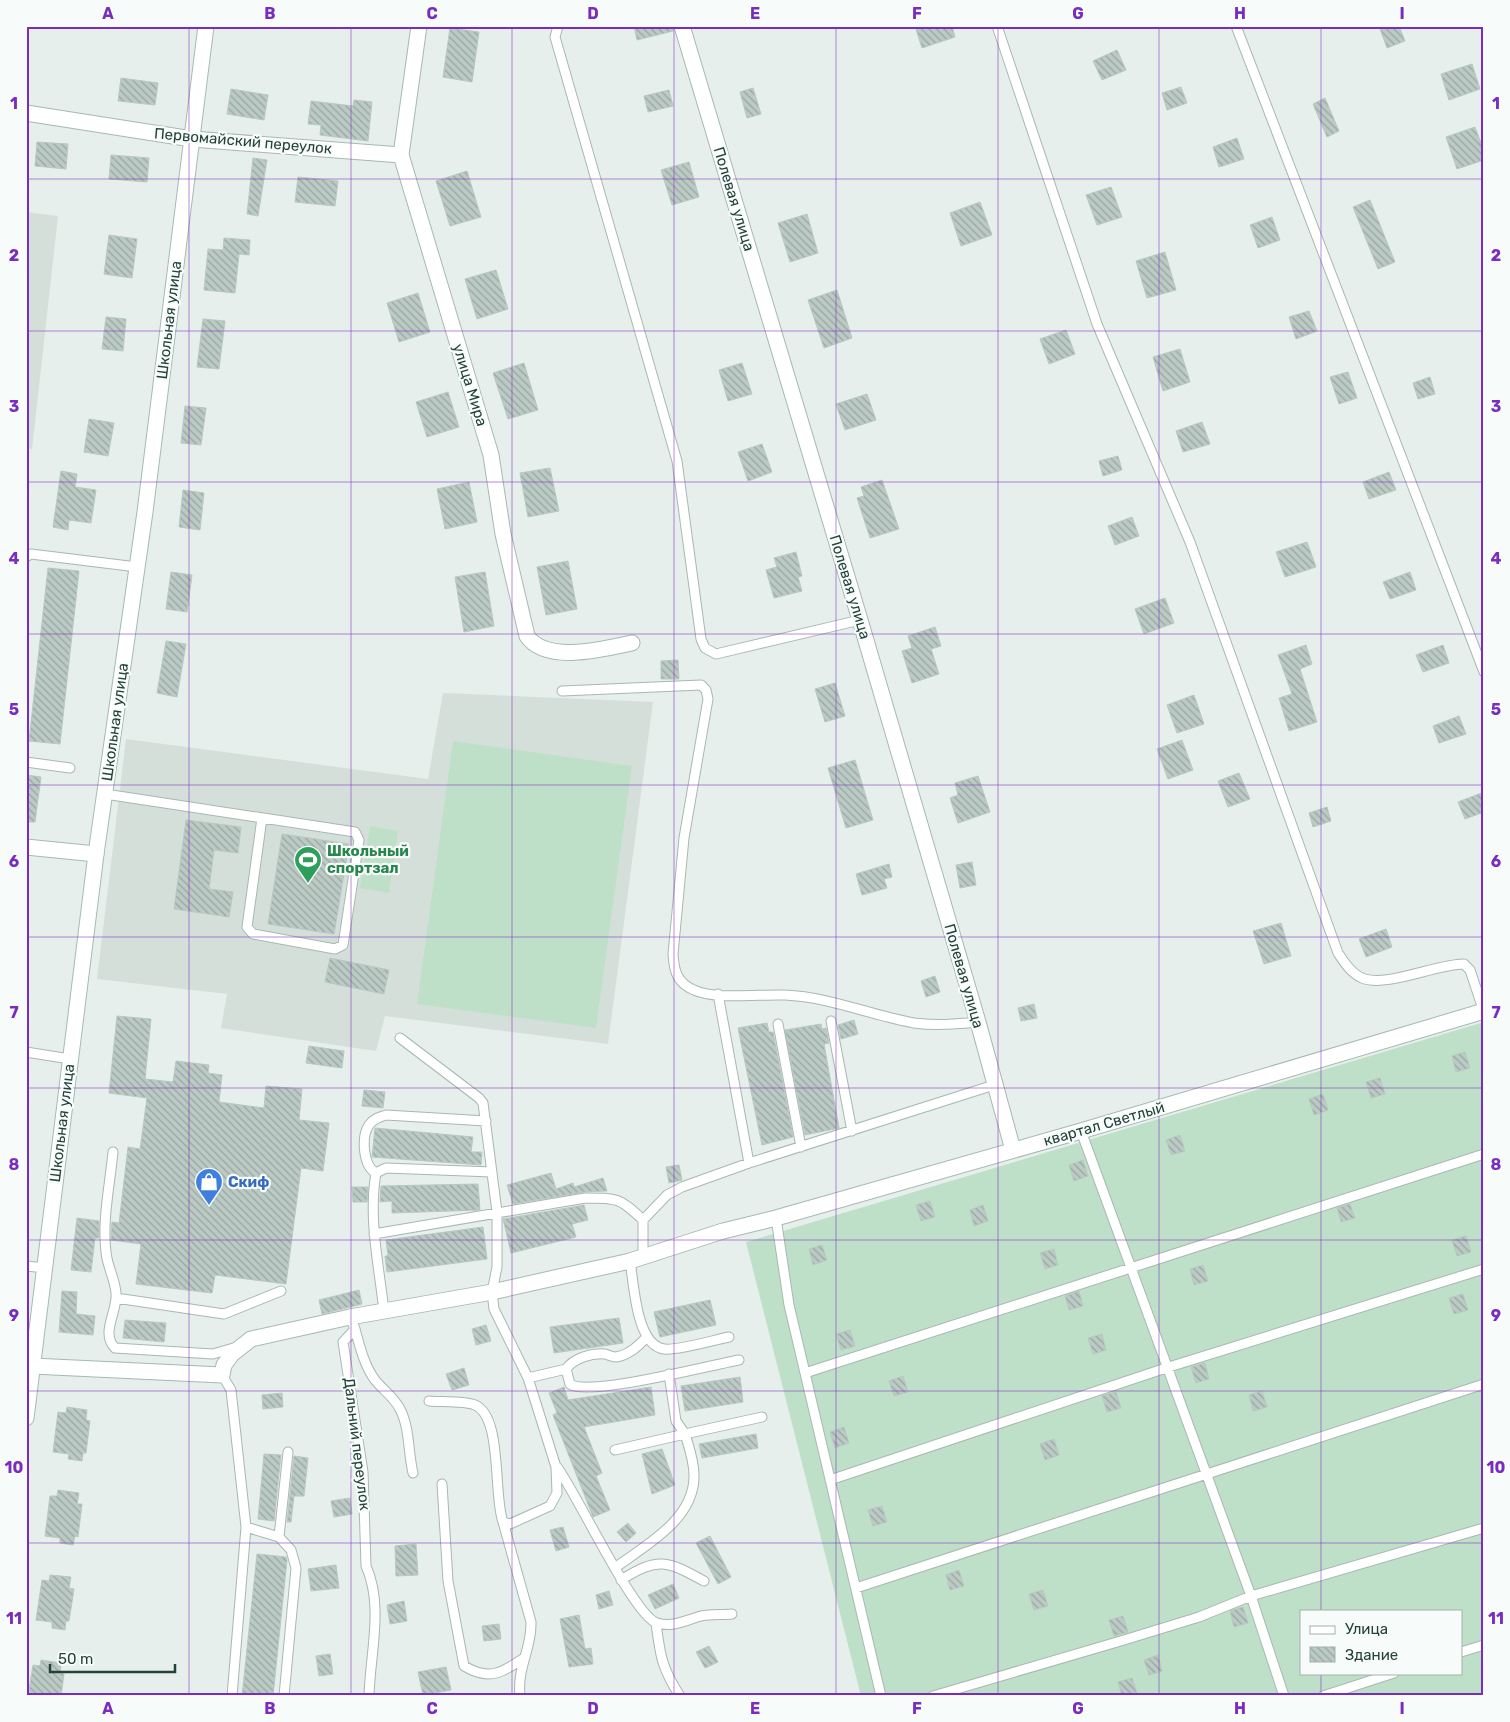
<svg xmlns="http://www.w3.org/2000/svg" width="1510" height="1722" viewBox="0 0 1510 1722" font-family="Rubik,sans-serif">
<defs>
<pattern id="building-back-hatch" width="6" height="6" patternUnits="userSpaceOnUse" patternTransform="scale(1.25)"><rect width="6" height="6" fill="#bbcac4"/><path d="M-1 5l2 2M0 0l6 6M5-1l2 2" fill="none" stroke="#98a6a0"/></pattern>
</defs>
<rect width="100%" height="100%" fill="#e6efeb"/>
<!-- built -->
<path fill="#d4dfda" d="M26 212 58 216 32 449 26 448Z
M443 693 653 702 608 1044 385 1016 376 1051 221 1028 227 994 97 979 126 739 428 779Z"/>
<!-- garden -->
<path fill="#bfe0c8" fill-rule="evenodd" d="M453 741 632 766 596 1028 417 1004Z
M370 826 398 831 389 893 360 888Z
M1484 1022V1696H861L746 1242ZM1301 1611H1461V1673H1301Z"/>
<!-- building -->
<path fill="url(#building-back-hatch)" stroke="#b8c9c2" d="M634 26H673V31L637 40Z
M915 26H952L955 37 922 48Z
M1379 26H1399L1405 41 1387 48Z
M450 28 479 32 472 82 443 77Z
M1117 50 1126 70 1102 80 1093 61Z
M1472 64 1480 89 1449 100 1441 74Z
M121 78 158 83 155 105 118 101Z
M1181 87 1187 103 1167 110 1162 93Z
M753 88 761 114 747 118 740 92Z
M231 89 268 95 264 120 227 114Z
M669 90 673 106 648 112 644 96Z
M1325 98 1339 131 1327 137 1313 104Z
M354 100 372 102 368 141 320 135 321 125 308 124 311 101 353 106Z
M1475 127 1484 151V160L1457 169 1446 137Z
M1237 138 1244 159 1219 167 1213 147Z
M37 142 68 144 66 169 35 166Z
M111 155 149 158 147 182 109 179Z
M253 158 267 160 258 216 247 214Z
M689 162 699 197 672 205 661 170Z
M467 171 481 217 450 226 436 181Z
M298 177 338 181 335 206 295 202Z
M1111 187 1122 217 1097 225 1086 195Z
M1370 200 1395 262 1378 269 1353 207Z
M980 202 992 235 961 246 950 213Z
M807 214 818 253 790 262 778 223Z
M1272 217 1280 240 1258 248 1250 225Z
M109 235 137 239 132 278 104 274Z
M224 238 250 240 249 255 239 254 235 293 204 290 208 249 223 250Z
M1165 252 1176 290 1147 298 1136 261Z
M496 270 508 309 477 319 465 279Z
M837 290 852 338 824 348 808 300Z
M418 293 430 332 399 342 387 303Z
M1309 311 1317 331 1296 339 1289 317Z
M106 317 126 319 123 351 102 349Z
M203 319 225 321 219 369 197 367Z
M1066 330 1075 354 1049 364 1040 339Z
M1180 349 1190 382 1163 391 1153 357Z
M524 363 538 410 508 419 493 373Z
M742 363 752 394 728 401 719 370Z
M1348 372 1357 398 1339 404 1330 377Z
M1430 377 1435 394 1418 399 1413 383Z
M448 392 459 427 427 437 416 402Z
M867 394 876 420 845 430 836 404Z
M185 406 206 408 201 445 181 443Z
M89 419 114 423 108 456 84 452Z
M1202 422 1210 444 1183 452 1176 431Z
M762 444 772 472 748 481 738 452Z
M1118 456 1122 470 1103 476 1099 461Z
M550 468 559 511 528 517 520 473Z
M61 471 77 474 75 487 96 490 91 523 69 520 68 530 53 527Z
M1389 472 1396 490 1369 499 1363 482Z
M882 480 899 529 870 538 857 498 864 496 861 487Z
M469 482 477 522 445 529 437 489Z
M183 490 204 493 200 530 179 527Z
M1132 517 1139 536 1115 545 1108 526Z
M1307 542 1316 567 1285 577 1276 552Z
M796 552 802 576 798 577 802 591 774 598 766 570 777 567 774 558Z
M568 561 577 609 546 615 537 567Z
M48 568 79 571 60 744 29 741Z
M171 572 192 575 187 612 166 609Z
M485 572 494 626 464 632 455 577Z
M1410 572 1416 590 1390 599 1383 582Z
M1165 598 1174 623 1144 634 1135 609Z
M935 627 941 646 931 649 939 674 912 683 902 651 912 648 908 636Z
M166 641 186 644 177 697 157 693Z
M1306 645 1312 664 1300 669 1317 722 1289 731 1279 698 1292 694 1278 655Z
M1443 645 1449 663 1423 672 1416 655Z
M678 660 679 679H661V661Z
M835 683 845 716 825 722 815 689Z
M1194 695 1204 724 1177 733 1167 705Z
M1459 716 1466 734 1439 743 1433 726Z
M1182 740 1193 770 1168 779 1157 749Z
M855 760 873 820 846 828 828 768Z
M1239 773 1250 799 1228 807 1218 781Z
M26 775 41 777 35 822H26Z
M978 776 990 812 958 823 950 798 958 795 955 783Z
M1484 792V812L1465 819 1458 802Z
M1327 807 1331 821 1313 827 1309 813Z
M186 820 241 827 238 853 214 850 209 889 233 892 229 917 174 909Z
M282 834 349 844 334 934 268 924Z
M972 862 976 885 960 888 956 865Z
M889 864 892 877 884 879 887 888 862 895 856 874Z
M1281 923 1291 956 1264 964 1253 931Z
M1386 929 1392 947 1366 957 1359 939Z
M330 958 389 970 384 994 325 982Z
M935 976 940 992 926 997 921 981Z
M1034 1004 1037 1018 1021 1021 1018 1008Z
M117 1016 151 1019 145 1079 173 1082 176 1061 209 1065 208 1073 222 1075 219 1102 264 1108 266 1086 302 1089 299 1120 329 1123 323 1171 301 1168 286 1284 215 1275 212 1293 136 1284 141 1244 111 1240 112 1222 119 1223 128 1147 140 1149 147 1098 109 1093Z
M854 1020 858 1034 841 1039 838 1025Z
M767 1023 769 1032H773L793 1137 762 1145 738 1028Z
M821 1024 822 1029 826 1028 829 1043 824 1044 839 1128 805 1135 785 1030Z
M309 1046 344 1051 342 1068 306 1063Z
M1465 1052 1470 1068 1456 1072 1452 1056Z
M1380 1078 1385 1094 1371 1098 1366 1082Z
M364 1090 385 1092 383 1108 362 1106Z
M1323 1094 1328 1110 1314 1115 1309 1099Z
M375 1128 473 1137 471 1152H482L481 1165 372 1157Z
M1180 1135 1185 1151 1171 1155 1166 1140Z
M1083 1160 1088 1176 1074 1181 1069 1165Z
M679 1165 682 1180 669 1183 666 1167Z
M551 1173 556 1189 573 1183 574 1187 603 1178 607 1191 584 1192 513 1204 507 1185Z
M478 1184 480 1210 392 1213V1201L380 1202 381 1186Z
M352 1187H368L367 1202H353Z
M930 1201 935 1217 921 1221 916 1205Z
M1350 1204 1355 1218 1341 1222 1337 1208Z
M584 1205 588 1220 572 1224 576 1237 511 1253 503 1219Z
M983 1205 988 1221 974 1226 970 1210Z
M77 1218 99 1221V1238H95L91 1272 71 1270Z
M483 1227 487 1259 387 1272 385 1256H388L386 1240Z
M1466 1236 1471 1252 1457 1256 1452 1240Z
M822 1245 827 1260 813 1265 809 1249Z
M1054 1249 1058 1265 1045 1269 1040 1253Z
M1203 1265 1208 1281 1194 1285 1190 1269Z
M359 1290 362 1304 322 1314 319 1300Z
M62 1291 77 1292 76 1314 95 1316 93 1335 59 1332Z
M1079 1291 1083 1306 1069 1310 1065 1296Z
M1463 1294 1468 1310 1454 1314 1449 1298Z
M710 1300 716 1325 660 1337 654 1312Z
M619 1318 623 1343 554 1353 550 1327Z
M125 1320 166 1323 164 1342 123 1338Z
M486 1325 491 1341 476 1345 472 1329Z
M850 1330 855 1346 841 1350 836 1334Z
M1102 1334 1106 1350 1093 1354 1088 1338Z
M1205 1363 1209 1379 1196 1383 1191 1367Z
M464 1368 469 1385 452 1390 446 1374Z
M903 1376 908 1392 894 1396 889 1381Z
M740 1377 743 1402 685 1411 681 1386Z
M564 1387 568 1400 651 1387 655 1415 584 1427 602 1473 596 1476 610 1510 593 1517 553 1415 557 1413 549 1393Z
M1262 1391 1267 1407 1253 1411 1249 1395Z
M1116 1392 1121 1408 1107 1412 1102 1396Z
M282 1393 283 1407 263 1409 262 1395Z
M67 1407 87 1410 86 1420 90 1421 86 1453H83L82 1461 68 1459 69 1454 53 1452 58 1412 66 1413Z
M844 1427 849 1443 835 1448 830 1432Z
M756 1434 758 1448 702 1458 699 1444Z
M1054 1439 1059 1455 1045 1460 1040 1444Z
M662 1449 675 1485 652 1494 642 1454Z
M264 1454 281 1455 274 1521 258 1519Z
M294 1456 308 1458 304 1496H294L291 1522H287Z
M58 1490 79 1493 77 1504H82L78 1537 75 1536 73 1545 60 1543V1538L45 1536 50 1496H57Z
M350 1498 352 1514 334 1517 331 1501Z
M882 1506 887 1522 873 1526 868 1510Z
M628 1523 636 1533 626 1542 617 1532Z
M563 1527 569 1547 556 1551 550 1530Z
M710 1536 731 1577 718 1584 696 1543Z
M416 1544 418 1575 396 1576 395 1546Z
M257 1554 286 1557 287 1560 273 1696H242Z
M336 1565 339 1588 311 1591 308 1569Z
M959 1570 964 1586 950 1590 946 1575Z
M50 1575 71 1577 69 1588 74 1589 69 1621H66L65 1630 52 1628V1622L36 1620 42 1580 49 1581Z
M673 1584 679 1598 655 1609 648 1595Z
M1043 1590 1048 1606 1034 1610 1029 1594Z
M609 1591 613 1605 599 1609 596 1595Z
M404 1601 407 1621 390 1624 387 1605Z
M1243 1607 1248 1623 1234 1627 1230 1611Z
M579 1615 585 1649 591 1648 593 1664 569 1667 560 1619Z
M1123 1616 1128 1632 1114 1636 1109 1620Z
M499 1624 501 1639 484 1641 482 1626Z
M709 1646 718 1662 705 1668 696 1652Z
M330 1654 333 1674 319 1676 316 1656Z
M1158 1655 1162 1671 1149 1675 1144 1660Z
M41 1660 61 1663 60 1673 64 1674 61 1696H28L33 1665 40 1666Z
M446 1667 451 1690 423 1695 418 1672Z
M1132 1678 1137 1693 1122 1696 1118 1682Z"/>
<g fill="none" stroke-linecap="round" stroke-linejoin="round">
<defs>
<path id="lane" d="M558 26 555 37 677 461 701 639 705 648 716 654 860 620
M997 26 1097 324 1190 542 1338 953C1344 962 1351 973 1362 978 1386 988 1436 964 1464 964L1470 970 1484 1012
M1236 26 1484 672
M26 557 31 554 137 567
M562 691 701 685 706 690 708 699 684 838 673 954C674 971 677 983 694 990 715 1000 760 994 785 995 830 997 870 1015 914 1023 935 1026 957 1024 978 1022
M26 762 70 768
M105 794 355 832 359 840 343 945 335 949 253 934 247 927 262 818
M718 994 749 1163
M831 1021 852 1131
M778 1024 801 1147
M400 1038 479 1098 483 1103 497 1212V1267L492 1292 494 1309 528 1378 556 1467 557 1493 550 1506 510 1524 503 1522C493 1496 503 1417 475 1405 466 1401 440 1402 429 1401
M26 1052 70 1059
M1081 1131 1251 1596 1284 1696
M113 1152C110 1184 102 1220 106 1252 107 1266 115 1279 116 1293 118 1311 100 1333 115 1348L213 1354 237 1347
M376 1173C363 1166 361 1137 369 1125 373 1119 379 1117 386 1115L486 1121
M776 1218 789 1305 881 1696
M374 1234 585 1198C618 1198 620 1198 643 1220
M643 1257V1220L667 1195 682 1187 749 1163 994 1085
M630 1261C634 1284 636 1345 664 1349 677 1351 714 1340 729 1337
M26 1266 46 1268
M116 1298 224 1314 281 1291
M384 1311C379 1266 368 1218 376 1173L386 1168 492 1172
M350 1317 355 1329 343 1342 363 1472 366 1566C384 1606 370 1654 369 1696
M355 1329C360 1347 364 1365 375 1380 383 1390 394 1397 400 1409 410 1428 408 1453 413 1473
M646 1338C638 1346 629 1355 616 1357 612 1357 609 1355 605 1354 591 1353 574 1358 566 1369L570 1384C588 1397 711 1365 739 1360
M805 1373 1484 1154
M669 1374 676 1421 685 1434 762 1417
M222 1375 231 1390 246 1527 232 1696
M528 1378 566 1369
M615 1450 685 1434C689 1447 694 1461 694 1475 695 1519 646 1545 616 1567
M557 1467C577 1494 634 1616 657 1623 673 1628 686 1620 701 1616 711 1614 722 1615 732 1614
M830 1480 1169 1367 1484 1269
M442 1484 448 1581 464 1666C489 1681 502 1673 524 1658
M503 1522 531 1622C532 1649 517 1666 520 1696
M246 1527 279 1537 288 1452
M279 1537 291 1550 296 1568 284 1696
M621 1580C659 1556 667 1561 704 1581
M856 1588 1484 1384
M656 1623C660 1655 662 1669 680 1696
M1461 1652 1484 1645
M933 1696 1124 1640 1199 1617 1251 1596 1484 1528
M1323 1696 1394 1673"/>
<path id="street" d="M419 26 401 155 491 455 503 534 527 636C546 664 604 649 632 643
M682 26 860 620 978 1022 1013 1150
M26 113 192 139 401 155
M26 847 96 854
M32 1366 222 1375 224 1365 232 1354 251 1339 350 1317 492 1292 630 1261 723 1231 776 1218 1081 1131 1484 1011"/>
<path id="secondary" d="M26 1418 96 854 145 512 206 26"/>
</defs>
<!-- lane casing -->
<use href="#lane" stroke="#a8b8b2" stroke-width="11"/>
<!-- street casing -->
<use href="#street" stroke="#a8b8b2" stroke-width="17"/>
<!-- secondary casing -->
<use href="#secondary" stroke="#a4bbb3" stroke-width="17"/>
<!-- lane -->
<use href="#lane" stroke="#fff" stroke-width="9"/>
<!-- street -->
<use href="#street" stroke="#fff" stroke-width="15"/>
<!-- secondary -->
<use href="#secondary" stroke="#fff" stroke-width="15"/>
</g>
<!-- grid -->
<path fill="none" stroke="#7b2cbf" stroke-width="1" stroke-opacity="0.55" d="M189 26V1696M351 26V1696M512 26V1696M674 26V1696M836 26V1696M998 26V1696M1159 26V1696M1321 26V1611M26 179H1484M26 331H1484M26 482H1484M26 634H1484M26 785H1484M26 937H1484M26 1088H1484M26 1240H1484M26 1391H1484M26 1543H1484M1321 1673V1696"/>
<!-- icons -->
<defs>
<symbol id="stadium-pin" viewBox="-11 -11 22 30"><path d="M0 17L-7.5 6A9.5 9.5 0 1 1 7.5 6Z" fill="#2e9e5b" stroke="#f7fbf9"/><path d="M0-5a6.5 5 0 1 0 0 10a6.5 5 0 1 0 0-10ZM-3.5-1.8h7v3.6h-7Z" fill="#fff"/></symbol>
<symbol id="shop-pin" viewBox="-11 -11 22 30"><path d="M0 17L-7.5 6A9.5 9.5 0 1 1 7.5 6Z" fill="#3f7fe0" stroke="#f7fbf9"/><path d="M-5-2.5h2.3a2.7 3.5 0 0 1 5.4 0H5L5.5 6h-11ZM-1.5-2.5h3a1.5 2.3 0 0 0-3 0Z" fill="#fff"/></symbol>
</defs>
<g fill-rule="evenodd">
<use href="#stadium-pin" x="292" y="844" width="32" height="43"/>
<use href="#shop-pin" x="193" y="1166" width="32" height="43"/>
</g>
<g text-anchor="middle" stroke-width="4.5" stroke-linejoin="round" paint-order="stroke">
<!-- street labels -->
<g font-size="15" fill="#24423a" stroke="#f7fbf9">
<text transform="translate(243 141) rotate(5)" y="5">Первомайский переулок</text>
<text transform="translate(734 199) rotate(73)" y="5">Полевая улица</text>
<text transform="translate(169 320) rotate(-83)" y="5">Школьная улица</text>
<text transform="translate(470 385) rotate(73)" y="5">улица Мира</text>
<text transform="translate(850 587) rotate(73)" y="5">Полевая улица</text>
<text transform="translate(115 722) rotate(-82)" y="5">Школьная улица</text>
<text transform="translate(964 976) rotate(74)" y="5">Полевая улица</text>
<text transform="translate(62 1123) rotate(-83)" y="5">Школьная улица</text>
<text transform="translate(1104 1124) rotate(-16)" y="5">квартал Светлый</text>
<text transform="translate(357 1444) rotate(83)" y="5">Дальний переулок</text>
</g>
<!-- leisure labels -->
<g font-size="15" font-weight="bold" fill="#27864d" stroke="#f7fbf9" text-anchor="start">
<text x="327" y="856">Школьный<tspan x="327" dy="17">спортзал</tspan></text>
</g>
<!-- shop labels -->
<g font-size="15" font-weight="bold" fill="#366cbe" stroke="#f7fbf9" text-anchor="start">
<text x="228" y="1187">Скиф</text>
</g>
</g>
<!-- border -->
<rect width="1510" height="1722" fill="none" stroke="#f7fbf9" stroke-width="55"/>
<!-- legend -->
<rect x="1300" y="1610" width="162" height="65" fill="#f7fbf9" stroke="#a3b1ad"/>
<rect x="1310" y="1626" width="25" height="8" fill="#ffffff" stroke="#a3b1ad"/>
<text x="1345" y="1634" font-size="15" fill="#24423a">Улица</text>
<rect x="1310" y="1647" width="25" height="15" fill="url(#building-back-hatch)" stroke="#a3b1ad"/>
<text x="1345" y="1660" font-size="15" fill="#24423a">Здание</text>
<!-- scale -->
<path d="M50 1664v8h125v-8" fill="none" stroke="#24423a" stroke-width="2.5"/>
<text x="58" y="1664" font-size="15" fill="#24423a" stroke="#f7fbf9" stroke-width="4" paint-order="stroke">50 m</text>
<rect x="28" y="28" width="1454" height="1666" fill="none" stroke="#7b2cbf" stroke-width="2"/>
<g font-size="16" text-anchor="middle" font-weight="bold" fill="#7b2cbf">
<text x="108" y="19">A</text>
<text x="270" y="19">B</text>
<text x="432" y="19">C</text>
<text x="593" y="19">D</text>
<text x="755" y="19">E</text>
<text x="917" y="19">F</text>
<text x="1078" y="19">G</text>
<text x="1240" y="19">H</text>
<text x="1402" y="19">I</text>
<text x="14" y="109">1</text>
<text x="1496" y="109">1</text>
<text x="14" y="261">2</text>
<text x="1496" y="261">2</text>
<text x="14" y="412">3</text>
<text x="1496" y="412">3</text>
<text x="14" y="564">4</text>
<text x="1496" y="564">4</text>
<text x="14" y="715">5</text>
<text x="1496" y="715">5</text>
<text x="14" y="867">6</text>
<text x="1496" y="867">6</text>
<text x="14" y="1018">7</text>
<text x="1496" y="1018">7</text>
<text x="14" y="1170">8</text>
<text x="1496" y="1170">8</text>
<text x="14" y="1321">9</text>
<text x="1496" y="1321">9</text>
<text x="14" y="1473">10</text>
<text x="1496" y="1473">10</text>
<text x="14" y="1624">11</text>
<text x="1496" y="1624">11</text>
<text x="108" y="1714">A</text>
<text x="270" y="1714">B</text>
<text x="432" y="1714">C</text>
<text x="593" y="1714">D</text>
<text x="755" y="1714">E</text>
<text x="917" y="1714">F</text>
<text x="1078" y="1714">G</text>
<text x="1240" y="1714">H</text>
<text x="1402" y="1714">I</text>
</g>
</svg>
